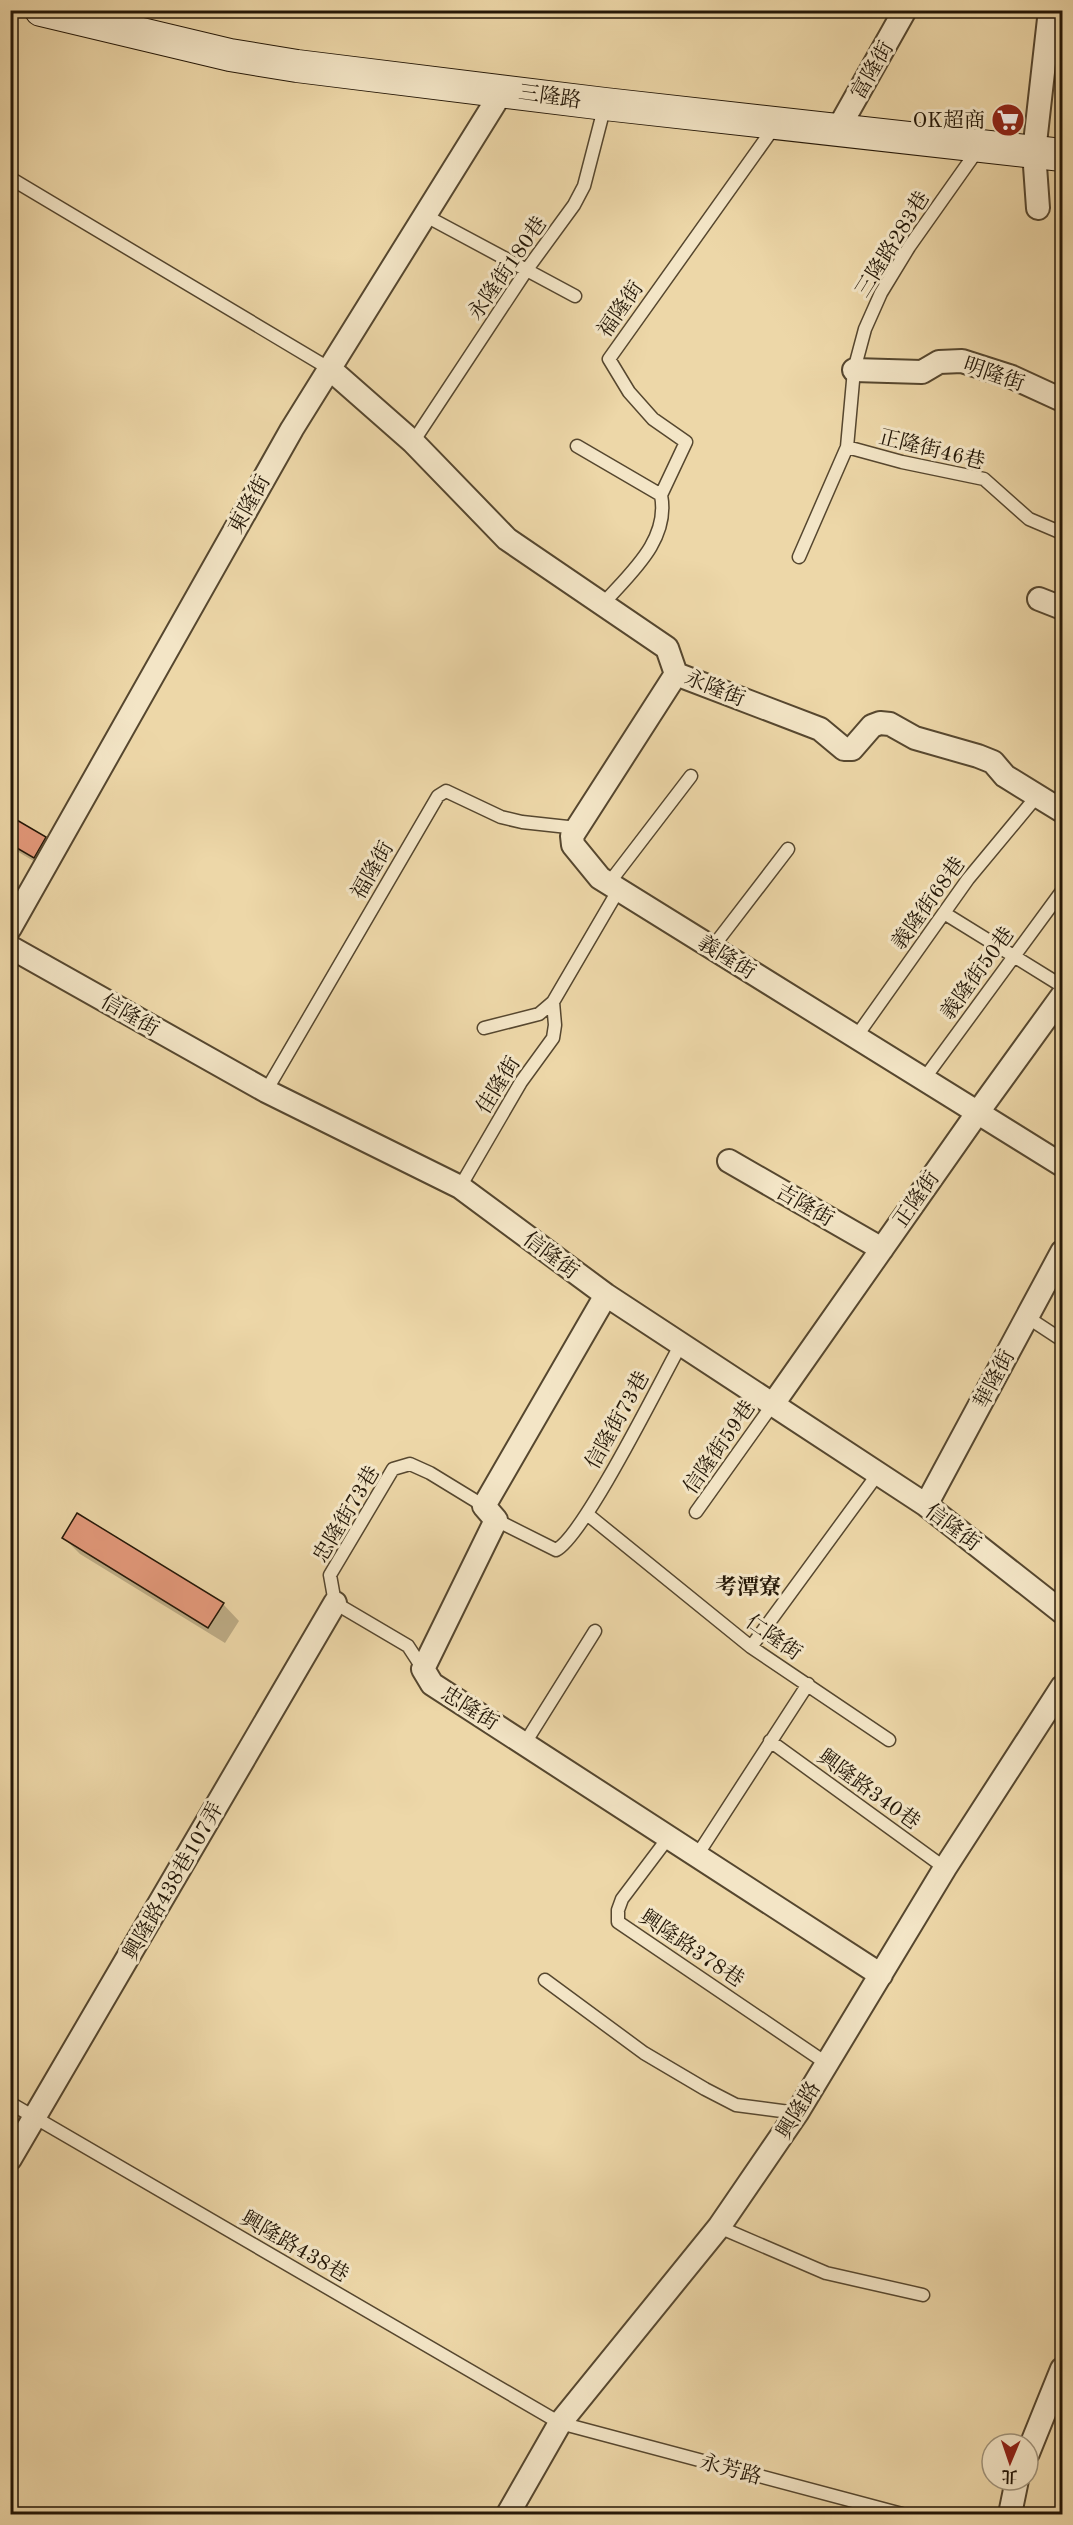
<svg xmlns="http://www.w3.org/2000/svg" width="1073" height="2525" viewBox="0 0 1073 2525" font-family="'Old Standard TT','Noto Serif TC',serif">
<rect width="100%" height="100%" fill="#edd7a8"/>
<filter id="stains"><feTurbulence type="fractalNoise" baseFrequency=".00333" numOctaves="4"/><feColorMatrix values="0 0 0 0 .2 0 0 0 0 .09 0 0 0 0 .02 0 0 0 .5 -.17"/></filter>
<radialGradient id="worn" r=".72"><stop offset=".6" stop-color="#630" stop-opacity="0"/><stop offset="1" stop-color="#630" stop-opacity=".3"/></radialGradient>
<!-- shadow -->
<path fill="#0003" d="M10 818 45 839 57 851 47 869 10 847Z
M1062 1051V1068L1055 1061Z
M64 1538 223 1604 239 1621 225 1643 80 1554Z
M1062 1740V1751L1058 1747Z"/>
<!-- building -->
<path fill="#e4997b" stroke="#241707" stroke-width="1.5" d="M10 816 46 837 34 858 10 844Z
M77 1513 224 1603 208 1628 62 1538Z"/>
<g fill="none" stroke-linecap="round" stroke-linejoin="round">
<defs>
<path id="lane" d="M10 178 330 369
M424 215 575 296
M413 442 528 268 574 205 584 186 605 105
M577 446 661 495
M847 447 902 462 984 479 1029 519 1062 533
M799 557 847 447 854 370 865 329 881 293 909 247 979 148
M602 605C629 574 670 541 661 495L686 442 653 419 629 392 609 359 775 126
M609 883 691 776
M944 913 1062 986
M712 948 788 849
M484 1028 539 1014 553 1002 619 889
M856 1037 968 879 1037 796
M924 1079 1062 891
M266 1091 438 796 446 791 501 817 522 822 577 828
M460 1187 521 1082 553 1038 555 1025 553 1002
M1027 1317 1062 1340
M696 1512 773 1404
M587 1514 751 1647 889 1740
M496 1520 556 1550C584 1536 661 1380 681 1344
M751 1647 877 1475
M423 1669 408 1646 335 1603 330 1575 393 1469 410 1464 430 1473 484 1506
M770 1741 945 1868
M525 1743 595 1631
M668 1838 622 1899 618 1910V1922L826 2063
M696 1857 808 1684
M545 1980 644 2053 705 2089 736 2105 797 2113
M10 2103 560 2423 902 2514
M719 2227 826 2273 923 2295"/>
<path id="street" d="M838 129 905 10
M1038 208 1034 152 1050 10
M330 369 413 442 507 539 667 648 676 674 820 729 844 749H852L872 726 880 723 890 724 915 738 978 756 993 762 1005 776 1062 811
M854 370 922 372 939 362 962 361 1012 377 1062 400
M1039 599 1062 608
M676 674 572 836 573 845 600 878 1062 1165
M10 928 292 429 503 90
M10 947 266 1091 460 1187 606 1295 926 1505 1062 1612
M729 1161 882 1249
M606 1295 484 1506 496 1520 423 1669 432 1684 881 1975
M773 1404 978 1112 1062 996
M926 1505 1062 1252
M10 2159 335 1603
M1028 2453 1062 2369
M508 2514 560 2423 719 2227 797 2113 945 1868 1062 1687
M1010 2514 1017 2480"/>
<path id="secondary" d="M41 10 230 55 297 66 605 104 1062 155"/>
</defs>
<!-- lane casing -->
<use href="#lane" stroke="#56472f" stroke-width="15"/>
<!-- street casing -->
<use href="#street" stroke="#56472f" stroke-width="26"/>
<!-- secondary casing -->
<use href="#secondary" stroke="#241707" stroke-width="34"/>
<!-- lane -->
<use href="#lane" stroke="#f3e5c6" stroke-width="12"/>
<!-- street -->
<use href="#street" stroke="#f3e5c6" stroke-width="22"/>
<!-- secondary -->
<use href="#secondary" stroke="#f3e5c6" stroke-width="32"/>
</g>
<!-- icons -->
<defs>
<symbol id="supermarket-disc" viewBox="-11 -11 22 22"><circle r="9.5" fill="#8f2418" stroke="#f3e5c6"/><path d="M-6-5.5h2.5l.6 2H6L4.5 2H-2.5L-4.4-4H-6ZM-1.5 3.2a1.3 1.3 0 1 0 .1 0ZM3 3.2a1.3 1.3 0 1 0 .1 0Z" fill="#fff"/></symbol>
</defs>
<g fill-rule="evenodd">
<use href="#supermarket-disc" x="989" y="101" width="38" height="38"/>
</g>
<g text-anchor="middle" stroke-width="6" stroke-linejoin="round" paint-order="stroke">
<!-- street labels -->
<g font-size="21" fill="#241707" stroke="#f3e5c6">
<text transform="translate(872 70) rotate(-60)" y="7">富隆街</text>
<text transform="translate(550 96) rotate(8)" y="7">三隆路</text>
<text transform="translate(892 244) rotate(-58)" y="7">三隆路283巷</text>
<text transform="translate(507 268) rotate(-55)" y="7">永隆街180巷</text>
<text transform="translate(620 309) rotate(-55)" y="7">福隆街</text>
<text transform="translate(994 374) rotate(19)" y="7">明隆街</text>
<text transform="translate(932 449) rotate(14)" y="7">正隆街46巷</text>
<text transform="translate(249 504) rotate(-61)" y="7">東隆街</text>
<text transform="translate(715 688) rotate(22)" y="7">永隆街</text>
<text transform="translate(372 870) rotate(-60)" y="7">福隆街</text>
<text transform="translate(928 903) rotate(-54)" y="7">義隆街68巷</text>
<text transform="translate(727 957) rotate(32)" y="7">義隆街</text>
<text transform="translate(977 973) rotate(-54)" y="7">義隆街50巷</text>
<text transform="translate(130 1015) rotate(30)" y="7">信隆街</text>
<text transform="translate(498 1085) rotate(-58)" y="7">佳隆街</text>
<text transform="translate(916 1199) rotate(-55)" y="7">正隆街</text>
<text transform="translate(805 1205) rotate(30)" y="7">吉隆街</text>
<text transform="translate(551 1255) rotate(37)" y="7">信隆街</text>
<text transform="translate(994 1379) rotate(-62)" y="7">華隆街</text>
<text transform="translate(617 1420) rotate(-61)" y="7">信隆街73巷</text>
<text transform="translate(719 1447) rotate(-55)" y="7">信隆街59巷</text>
<text transform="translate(346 1514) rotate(-59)" y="7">忠隆街73巷</text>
<text transform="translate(953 1527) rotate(37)" y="7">信隆街</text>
<text transform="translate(774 1637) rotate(35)" y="7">仁隆街</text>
<text transform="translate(470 1708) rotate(32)" y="7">忠隆街</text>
<text transform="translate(869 1789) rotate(36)" y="7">興隆路340巷</text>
<text transform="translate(173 1881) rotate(-60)" y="7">興隆路438巷107弄</text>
<text transform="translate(692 1948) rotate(34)" y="7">興隆路378巷</text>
<text transform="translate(798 2110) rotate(-58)" y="7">興隆路</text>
<text transform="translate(295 2246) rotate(30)" y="7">興隆路438巷</text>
<text transform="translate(731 2469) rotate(15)" y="7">永芳路</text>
</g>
<!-- poi labels -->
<g font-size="21" fill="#241707" stroke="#f3e5c6" text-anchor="end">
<text x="985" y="127">OK超商</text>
</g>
<!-- neighbourhood labels -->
<g font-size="22" font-weight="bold" fill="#241707" stroke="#f3e5c6">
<text x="748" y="1594">考潭寮</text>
</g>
</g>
<!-- margin -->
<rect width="1073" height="2525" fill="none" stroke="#edd7a8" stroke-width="36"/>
<rect x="12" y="12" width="1049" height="2501" fill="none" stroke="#241707" stroke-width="3"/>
<rect x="18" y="18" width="1037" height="2489" fill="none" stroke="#241707" stroke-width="1.5"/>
<!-- north arrow -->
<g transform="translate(1010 2462) rotate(182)"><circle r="28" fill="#f3e5c6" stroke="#a0937a" stroke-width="1.5"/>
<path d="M0-4.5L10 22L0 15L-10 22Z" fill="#8f2418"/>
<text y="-9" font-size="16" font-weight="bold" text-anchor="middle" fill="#241707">北</text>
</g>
<rect width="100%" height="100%" filter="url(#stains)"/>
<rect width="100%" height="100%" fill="url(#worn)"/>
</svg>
